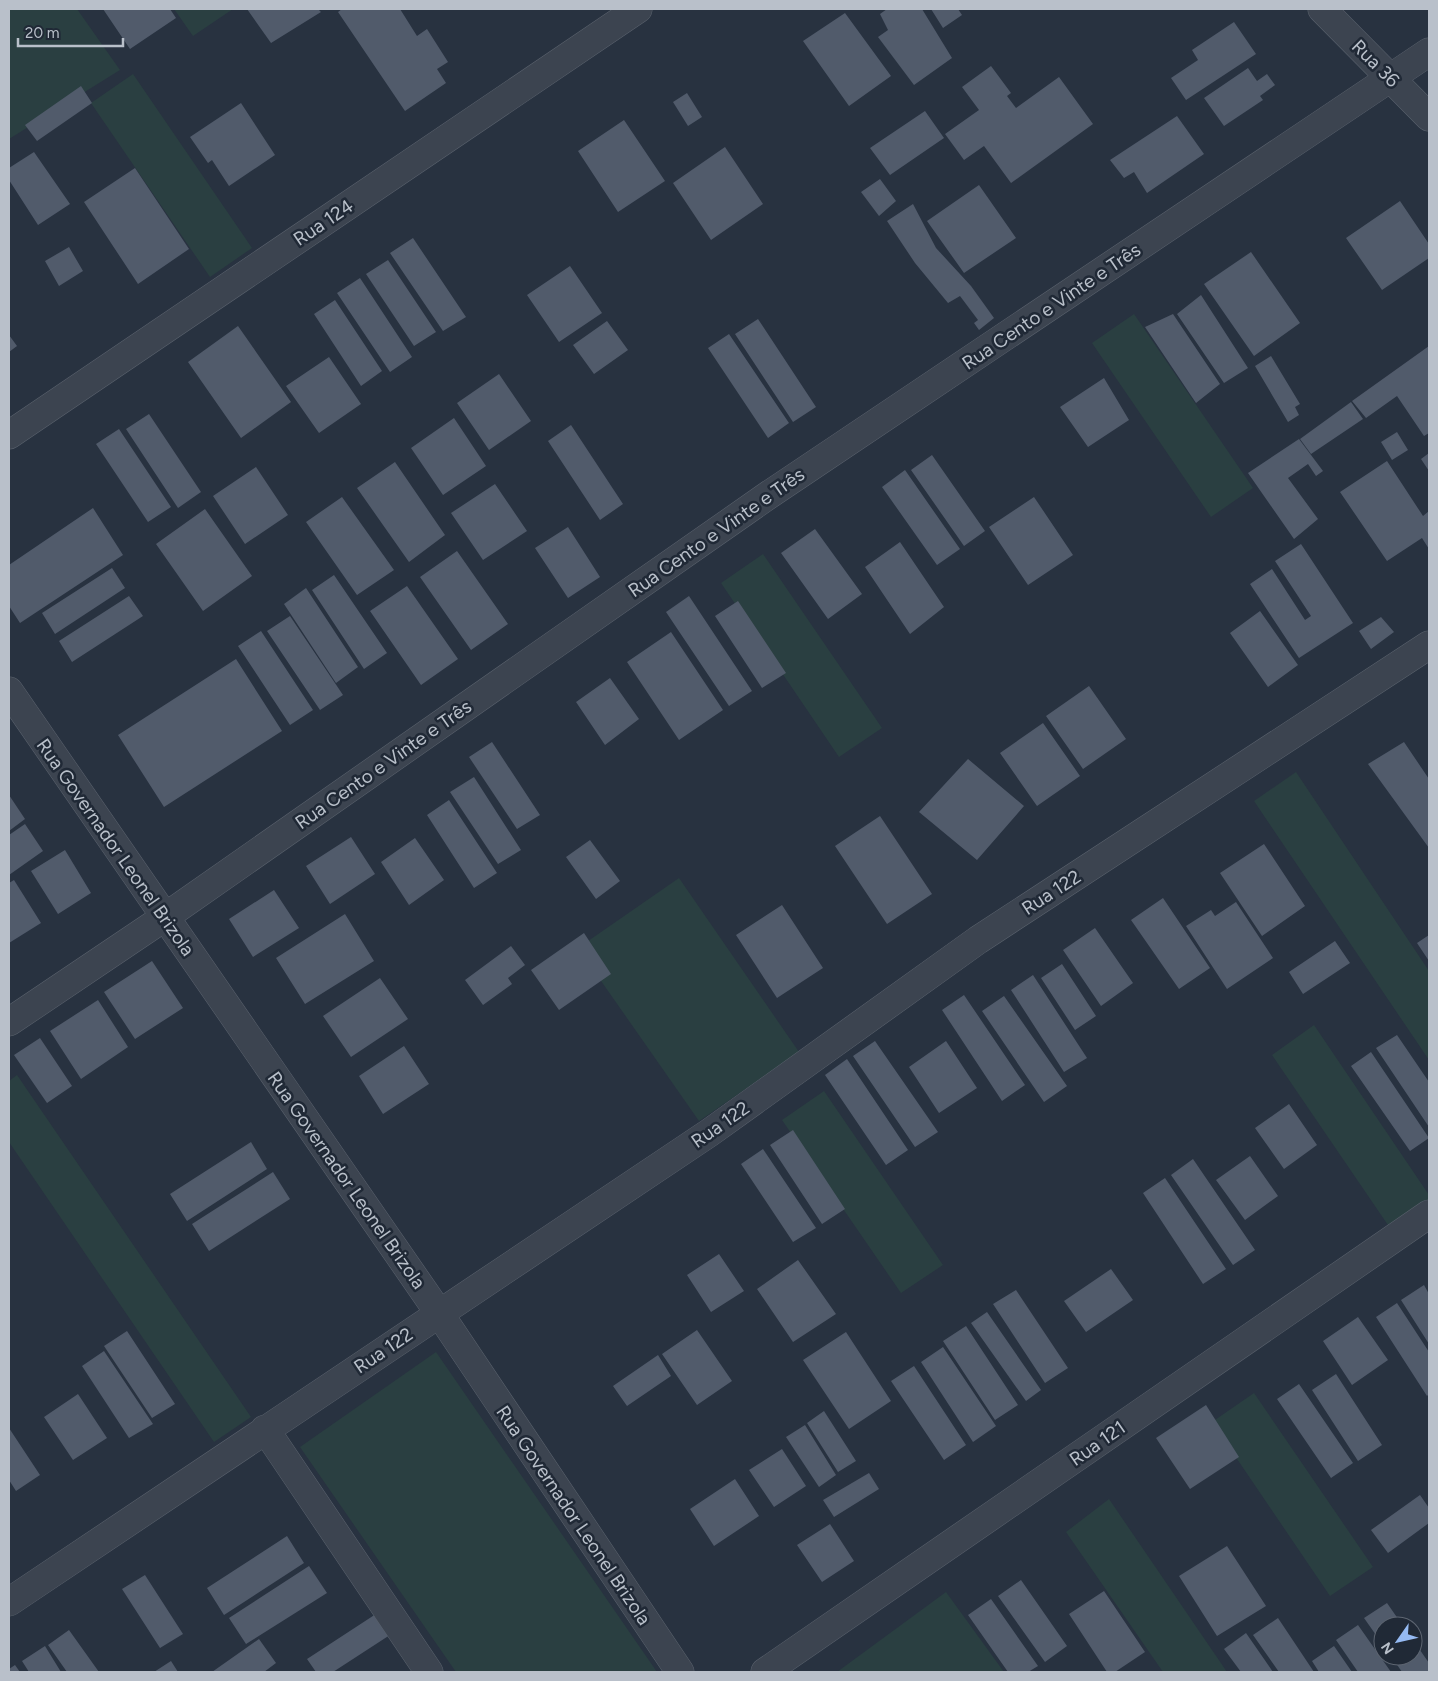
<svg xmlns="http://www.w3.org/2000/svg" width="1438" height="1681" viewBox="0 0 1438 1681" font-family="Figtree,sans-serif">
<rect width="100%" height="100%" fill="#283240"/>
<!-- green -->
<path fill="#2a3f41" d="M9 9H77L120 70 9 139Z
M174 9H233L193 36Z
M133 74 252 248 210 277 91 103Z
M1134 314 1253 488 1211 517 1092 343Z
M763 554 882 728 839 757 721 583Z
M1296 772 1429 971V1060L1254 801Z
M679 878 799 1052 699 1121 578 948Z
M1314 1025 1429 1195V1202L1390 1228 1272 1055Z
M17 1075 251 1417 214 1442 9 1142V1081Z
M824 1091 943 1265 901 1293 782 1120Z
M436 1352 657 1672H456L300 1447Z
M1254 1393 1373 1567 1330 1596 1212 1422Z
M1109 1499 1227 1672H1163L1066 1532Z
M946 1592 1004 1672H837Z"/>
<!-- building -->
<path fill="#515b6b" d="M103 9H170L176 18 130 49Z
M247 9H318L321 12 271 43Z
M342 9H400L417 36 427 29 448 62 437 69 446 83 405 111 338 12Z
M887 9H922L952 58 914 85 878 37 888 30 880 14Z
M931 9H958L962 15 943 28Z
M845 13 891 76 849 106 803 41Z
M1234 22 1256 54 1186 100 1171 78 1198 60 1192 50Z
M991 66 1011 93 1007 96 1016 108 1059 77 1093 124 1011 183 984 146 964 160 945 134 979 110 962 87Z
M1248 68 1257 81 1267 74 1275 85 1260 96 1263 100 1224 126 1204 98Z
M81 86 92 103 37 141 25 125Z
M687 93 702 117 688 126 673 102Z
M241 103 275 155 229 186 212 160 208 163 190 137Z
M925 111 944 138 890 175 870 148Z
M1177 116 1204 154 1147 193 1134 172 1124 178 1110 160Z
M624 120 665 181 618 212 578 151Z
M725 147 763 204 711 240 673 183Z
M34 152 70 204 38 225 9 180V168Z
M135 168 189 249 138 284 84 202Z
M880 179 896 201 879 216 861 192Z
M979 185 1016 238 964 273 927 221Z
M1400 201 1429 244V258L1382 290 1346 238Z
M913 204 936 248 971 286 994 318 979 330 974 323 978 320 960 296 948 303 915 263 887 221Z
M413 238 466 317 443 331 390 253Z
M69 247 83 271 59 286 45 261Z
M1251 252 1300 323 1254 356 1204 284Z
M388 260 436 332 414 346 366 274Z
M570 266 602 313 559 342 527 295Z
M360 278 412 357 390 372 337 293Z
M1201 295 1248 368 1224 383 1177 314Z
M335 300 382 371 361 386 314 314Z
M1173 314 1220 384 1196 403 1145 327Z
M758 319 816 407 793 422 735 334Z
M607 321 628 350 594 374 573 345Z
M238 326 291 402 241 438 188 362Z
M729 334 789 423 768 438 708 348Z
M9 335 17 346 9 352Z
M1429 346V433L1424 436 1397 396 1366 418 1352 401Z
M1271 356 1300 404 1295 407 1299 415 1288 422 1255 366Z
M329 357 361 404 319 433 286 386Z
M499 374 531 421 489 450 457 403Z
M1104 378 1129 420 1088 447 1060 407Z
M1351 402 1363 419 1311 454 1300 439Z
M149 414 201 492 178 508 126 429Z
M454 418 486 466 443 495 411 448Z
M571 425 623 504 600 520 548 441Z
M119 429 171 507 148 522 96 444Z
M1397 432 1408 450 1392 460 1381 442Z
M1299 439 1323 471 1316 476 1308 464 1288 478 1318 519 1294 539 1248 473Z
M1429 453V471L1421 459Z
M932 455 985 531 964 546 911 470Z
M1387 461 1423 516 1429 511V549L1422 538 1387 561 1340 492Z
M395 462 445 535 409 562 357 488Z
M256 467 288 515 245 544 213 496Z
M905 470 960 549 937 565 882 487Z
M495 484 527 531 483 560 451 513Z
M342 497 394 570 357 595 306 522Z
M1034 497 1073 555 1028 585 989 527Z
M93 508 123 555 20 623 9 606V565Z
M205 509 252 576 203 611 156 544Z
M568 527 600 577 568 598 535 548Z
M815 529 862 594 828 619 781 553Z
M900 542 944 607 910 634 865 567Z
M1301 544 1353 623 1299 658 1250 584 1272 569 1305 620 1311 616 1275 561Z
M457 551 508 624 471 650 420 577Z
M112 568 125 588 55 634 42 613Z
M334 575 387 653 364 669 312 590Z
M407 586 458 659 421 685 370 611Z
M306 588 358 667 336 683 284 604Z
M129 596 143 616 72 662 59 641Z
M689 596 752 691 729 706 666 612Z
M738 601 786 673 762 688 715 616Z
M1260 611 1298 665 1268 687 1230 633Z
M290 616 343 695 320 710 267 631Z
M1381 617 1394 632 1371 649 1359 631Z
M261 631 313 710 290 725 238 646Z
M671 632 723 710 679 740 627 662Z
M236 659 282 731 164 807 118 735Z
M610 678 639 719 605 745 576 702Z
M1089 686 1126 739 1083 769 1046 716Z
M1043 723 1080 776 1037 806 1000 753Z
M492 742 540 815 517 829 469 757Z
M1404 742 1429 779V848L1368 764Z
M968 759 1024 806 977 860 919 812Z
M474 777 521 850 498 864 450 792Z
M9 795 25 819 9 831Z
M449 800 497 873 474 888 427 815Z
M880 816 932 894 887 924 835 846Z
M25 824 43 851 9 875V835Z
M351 837 375 874 330 904 306 866Z
M415 838 444 880 409 905 381 862Z
M590 840 620 881 596 899 566 857Z
M1264 844 1305 906 1262 936 1220 873Z
M65 850 91 893 58 914 31 871Z
M14 880 41 923 9 943V883Z
M274 890 299 928 253 957 229 919Z
M1163 898 1210 968 1179 989 1131 920Z
M1236 902 1273 958 1227 989 1186 926 1211 910 1215 916Z
M782 905 823 968 777 998 736 935Z
M345 914 374 961 305 1004 276 958Z
M1095 928 1133 983 1101 1006 1063 950Z
M584 933 611 974 559 1010 531 970Z
M1429 935V961L1417 943Z
M1335 941 1350 963 1303 994 1289 972Z
M511 946 525 965 508 978 512 984 483 1005 465 980Z
M152 961 183 1008 135 1039 104 992Z
M1062 964 1096 1016 1075 1030 1041 978Z
M1033 975 1087 1058 1064 1072 1011 990Z
M380 978 408 1019 351 1057 323 1016Z
M964 995 1025 1085 1002 1101 942 1010Z
M1004 996 1067 1086 1044 1102 982 1011Z
M98 1000 128 1047 81 1079 50 1031Z
M1397 1035 1429 1082V1127L1376 1048Z
M40 1038 72 1086 47 1103 14 1055Z
M875 1041 938 1132 915 1147 853 1056Z
M946 1041 977 1088 939 1113 909 1067Z
M404 1046 429 1084 383 1114 359 1076Z
M1371 1052 1429 1138 1410 1151 1351 1066Z
M847 1059 908 1150 886 1165 825 1075Z
M1289 1104 1317 1145 1284 1169 1255 1128Z
M793 1130 845 1209 822 1224 770 1145Z
M251 1142 267 1169 187 1221 170 1194Z
M763 1149 816 1228 793 1242 741 1164Z
M1250 1156 1278 1196 1245 1220 1216 1180Z
M1193 1159 1255 1250 1233 1265 1171 1175Z
M273 1172 290 1199 209 1251 192 1224Z
M1165 1178 1226 1269 1203 1284 1143 1193Z
M719 1254 744 1291 711 1312 687 1275Z
M798 1260 836 1314 793 1342 757 1289Z
M1111 1269 1133 1300 1086 1332 1064 1301Z
M1424 1285 1429 1294V1344L1401 1300Z
M1016 1290 1068 1368 1045 1383 993 1304Z
M1397 1303 1429 1352V1394L1427 1396 1376 1317Z
M987 1312 1041 1390 1026 1401 971 1323Z
M1358 1317 1388 1360 1352 1385 1323 1341Z
M966 1326 1018 1405 995 1420 943 1341Z
M697 1330 732 1381 697 1405 662 1354Z
M127 1331 175 1404 152 1418 104 1346Z
M846 1332 891 1401 849 1429 803 1360Z
M943 1347 996 1426 973 1442 921 1362Z
M104 1351 153 1424 129 1438 82 1366Z
M658 1355 671 1376 627 1406 613 1386Z
M914 1366 966 1445 944 1460 891 1381Z
M1336 1374 1382 1445 1358 1461 1312 1390Z
M1299 1384 1353 1463 1331 1478 1277 1399Z
M78 1394 107 1438 73 1460 44 1417Z
M1206 1405 1239 1457 1190 1489 1156 1438Z
M824 1411 856 1461 838 1472 807 1423Z
M805 1425 836 1475 819 1487 786 1437Z
M9 1428 40 1475 16 1491 9 1480Z
M782 1449 806 1486 774 1507 749 1470Z
M869 1473 879 1489 834 1517 823 1500Z
M735 1479 759 1516 714 1546 690 1509Z
M1420 1495 1429 1508V1523L1388 1553 1371 1530Z
M830 1524 854 1561 822 1582 797 1545Z
M287 1536 304 1563 224 1615 207 1588Z
M1227 1546 1266 1606 1217 1636 1179 1576Z
M309 1566 327 1593 246 1644 229 1618Z
M145 1575 183 1634 160 1648 122 1589Z
M1021 1580 1067 1646 1045 1662 998 1596Z
M1104 1591 1145 1652 1115 1672H1107L1069 1614Z
M991 1599 1038 1666 1028 1672H1008L968 1615Z
M1387 1603 1403 1626H1383V1645L1364 1618Z
M379 1612 393 1633 333 1672H316L307 1659Z
M1278 1618 1314 1672H1279L1253 1635Z
M1358 1625 1391 1672H1358L1336 1640Z
M69 1630 99 1672H67L48 1645Z
M1246 1633 1273 1672H1241L1224 1649Z
M259 1639 276 1663 264 1672H212Z
M1413 1640 1429 1663V1672H1402L1391 1656H1413Z
M45 1646 61 1672H29L22 1661Z
M1334 1646 1352 1672H1319L1312 1661Z
M171 1661 178 1672H154Z
M15 1665 20 1672H9V1669Z"/>
<g fill="none" stroke-linecap="round" stroke-linejoin="round">
<defs>
<path id="minor" d="M1322 9 1429 117
M9 435 638 9
M9 691 439 1313 680 1672
M9 1022 165 917 770 494 1429 52
M265 1429 429 1672
M9 1602 709 1133 978 940 1429 645
M765 1672 1429 1214"/>
</defs>
<!-- minor casing -->
<use href="#minor" stroke="#5a626d" stroke-width="29"/>
<!-- minor -->
<use href="#minor" stroke="#3c4450" stroke-width="28"/>
</g>
<g text-anchor="middle" stroke-width="5" stroke-linejoin="round" paint-order="stroke">
<!-- street labels -->
<g font-size="19" fill="#b9c0ca" stroke="#202936">
<text transform="translate(1376 63) rotate(45)" y="7">Rua 36</text>
<text transform="translate(323 222) rotate(-34)" y="7">Rua 124</text>
<text transform="translate(1051 306) rotate(-34)" y="7">Rua Cento e Vinte e Três</text>
<text transform="translate(716 532) rotate(-35)" y="7">Rua Cento e Vinte e Três</text>
<text transform="translate(383 764) rotate(-35)" y="7">Rua Cento e Vinte e Três</text>
<text transform="translate(116 847) rotate(55)" y="7">Rua Governador Leonel Brizola</text>
<text transform="translate(1051 892) rotate(-33)" y="7">Rua 122</text>
<text transform="translate(720 1124) rotate(-35)" y="7">Rua 122</text>
<text transform="translate(347 1180) rotate(55)" y="7">Rua Governador Leonel Brizola</text>
<text transform="translate(383 1350) rotate(-34)" y="7">Rua 122</text>
<text transform="translate(1097 1443) rotate(-35)" y="7">Rua 121</text>
<text transform="translate(574 1515) rotate(56)" y="7">Rua Governador Leonel Brizola</text>
</g>
</g>
<!-- border -->
<rect width="1438" height="1681" fill="none" stroke="#b9c0ca" stroke-width="20"/>
<!-- north arrow -->
<g transform="translate(1398 1641) rotate(236)"><circle r="24" fill="#202936" stroke="#5d6571"/>
<path d="M0-4L9 19L0 12L-9 19Z" fill="#95baf3"/>
<text y="-8" font-size="14" font-weight="bold" text-anchor="middle" fill="#b9c0ca">N</text>
</g>
<!-- scale -->
<path d="M18 38v8h105v-8" fill="none" stroke="#b9c0ca" stroke-width="2.5"/>
<text x="25" y="38" font-size="15" fill="#b9c0ca" stroke="#202936" stroke-width="4" paint-order="stroke">20 m</text>
</svg>
